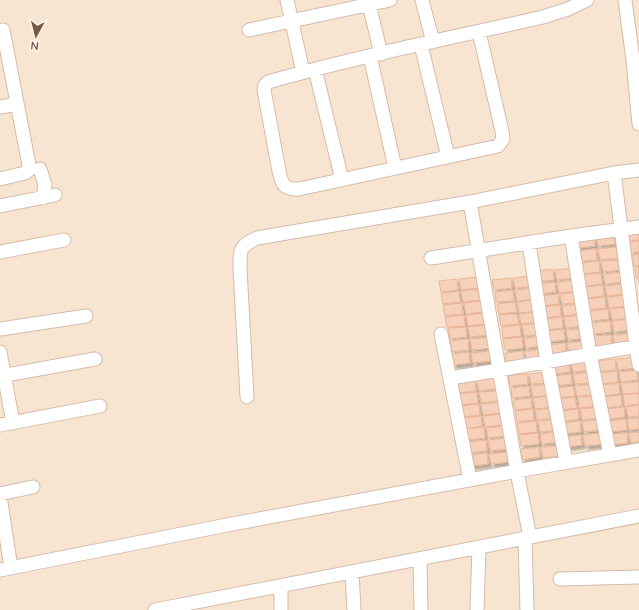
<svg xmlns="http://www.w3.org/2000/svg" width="639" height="610" viewBox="0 0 639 610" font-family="'Nunito Sans',sans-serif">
<defs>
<filter id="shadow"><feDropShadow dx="3.5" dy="3.5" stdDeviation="1" flood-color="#0004"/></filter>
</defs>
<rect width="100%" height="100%" fill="#fef3e4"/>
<!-- residential -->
<path fill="#f7e5d1" d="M0 0H639V610H0Z"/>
<!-- building -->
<path fill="#f6d0b9" stroke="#ebb597" filter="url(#shadow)" d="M639 229V240L629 241 627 230Z
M614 234 615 244 598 246 596 235Z
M594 235 595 246 577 248 575 237Z
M639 241V252L631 253 629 242Z
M617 247 618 258 600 260 598 249Z
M596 249 597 260 580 261 578 251Z
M639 254V265L634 266 632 255Z
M619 260 621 270 603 272 601 261Z
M599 261 600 272 582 274 580 263Z
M635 267H639V278H636Z
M574 268 575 278 557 280 555 270Z
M553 269 554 280 536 282 535 271Z
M622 272 623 282 605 284 603 274Z
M601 273 602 284 584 286 582 275Z
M532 276 533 286 515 288 513 278Z
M478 277 479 288 461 290 459 279Z
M511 278 512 288 494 290 492 280Z
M457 279 458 290 441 292 439 281Z
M576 280 577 291 559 293 557 282Z
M555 282 556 292 539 294 537 284Z
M624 284 625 294 607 296 605 286Z
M603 285 604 296 587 298 585 287Z
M534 288 535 299 517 301 515 290Z
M480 289 481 300 463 302 461 291Z
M513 290 514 301 496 302 495 292Z
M459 291 460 302 443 304 441 293Z
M578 292 579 303 562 304 560 294Z
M558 294 559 304 541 306 539 296Z
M626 295 627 306 609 308 607 297Z
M605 297 606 308 589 310 587 299Z
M536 300 537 311 519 313 517 302Z
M482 301 483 312 466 314 464 303Z
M515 302 517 312 499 314 497 304Z
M462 303 463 314 445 316 443 305Z
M580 304 581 314 564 316 562 306Z
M560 305 561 316 543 318 541 307Z
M628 307 630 318 612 320 610 309Z
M608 309 609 319 591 321 589 311Z
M538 312 539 322 521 324 519 314Z
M484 313 485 324 468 326 466 315Z
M517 314 519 324 501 326 499 315Z
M464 315 465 326 447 327 445 317Z
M583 315 584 326 566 328 564 317Z
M562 317 563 328 546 330 544 319Z
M630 319 631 330 614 332 612 321Z
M610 321 611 332 593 334 591 323Z
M541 323 542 334 524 336 522 325Z
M487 325 488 335 470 337 468 327Z
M520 325 521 336 503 338 502 327Z
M466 327 467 337 450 339 448 328Z
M585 328 586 338 568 340 566 330Z
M564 329 565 340 547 342 546 331Z
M632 333 633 343 615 345 613 335Z
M611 335 612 345 594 347 592 336Z
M543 336 544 346 526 348 524 338Z
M489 337 490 348 472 350 470 339Z
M522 337 523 348 505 350 503 339Z
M468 339 469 350 452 352 450 341Z
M586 341 587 352 569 354 567 343Z
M565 343 566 353 549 356 547 345Z
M544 349 545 360 527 362 525 351Z
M490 351 491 361 473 363 471 353Z
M523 351 524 362 506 363 505 353Z
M469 352 470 363 453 365 451 354Z
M635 357 636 368 618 370 617 359Z
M615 359 616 370 598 372 596 361Z
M590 360 591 370 573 372 571 362Z
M569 361 570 372 552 374 551 363Z
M637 370 638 380 621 382 619 372Z
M617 371 618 382 600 384 598 373Z
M547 372 549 383 531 384 529 374Z
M592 372 593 383 575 384 573 374Z
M527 374 528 384 510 386 508 375Z
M571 374 572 384 554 386 553 376Z
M495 378 496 389 479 391 477 380Z
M475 380 476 391 458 393 456 382Z
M639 382V393L623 394 621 383Z
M619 383 620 394 602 396 601 385Z
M550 384 551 395 533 397 531 386Z
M594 384 595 395 577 396 575 386Z
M529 386 530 396 512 398 511 388Z
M573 386 575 396 557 398 555 388Z
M497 391 498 401 481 403 479 392Z
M477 392 478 403 460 405 458 394Z
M639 393V404L625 406 623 395Z
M621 395 622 406 604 408 603 397Z
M552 396 553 407 535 409 533 398Z
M596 396 597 406 579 408 578 397Z
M575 397 577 408 559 410 557 399Z
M531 398 532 408 515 410 513 400Z
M500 402 501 413 483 415 481 404Z
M479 404 480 415 462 417 461 406Z
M639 405V416L628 417 626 407Z
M599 407 600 418 582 420 580 409Z
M624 407 625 417 607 419 605 409Z
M554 408 555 418 537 420 535 410Z
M533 409 534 420 517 422 515 411Z
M578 409 579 419 561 422 560 411Z
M502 414 503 425 485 427 483 416Z
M481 416 482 426 464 429 463 418Z
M639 418V429L629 430 627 419Z
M557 419 558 430 540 432 538 421Z
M626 419 627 430 609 432 607 421Z
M601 420 602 430 584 432 582 421Z
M536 421 537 432 519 434 517 423Z
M580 421 581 432 563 434 561 423Z
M504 426 505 436 488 438 486 428Z
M484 427 485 438 467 440 465 429Z
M558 432 560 442 542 444 540 434Z
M639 432V442L631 443 629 433Z
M538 433 539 444 521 446 519 435Z
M602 433 603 444 585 446 583 435Z
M627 433 628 443 610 445 608 434Z
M581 435 582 445 564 447 563 437Z
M506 438 507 449 490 451 488 440Z
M486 440 487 451 469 453 467 442Z
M560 445 561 456 543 458 541 447Z
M539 447 540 457 522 460 521 449Z
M508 452V462L491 464 489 454Z
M487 453 488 464 470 466 468 455Z"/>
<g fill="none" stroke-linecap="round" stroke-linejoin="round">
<defs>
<path id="minor" d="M287 0 303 72
M368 0 381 54
M422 0 433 42
M625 0 633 60 639 124
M249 30 390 0
M479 32 502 131 503 139 498 146 299 189C284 190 282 185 279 171L264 90 265 85 268 82C359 56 451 38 543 17L568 9 587 0
M421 45 448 157
M370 56 395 168
M315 69 342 180
M0 107 17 104
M40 169 45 185 43 198
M614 173 636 346 639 365
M0 179 25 173 29 170V165L3 30
M0 206 55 195
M571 236 590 354 610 455
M529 243 547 362 566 462
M0 252 64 240
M431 258 571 236 639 227
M0 329 86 316
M441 334 470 480
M0 352 13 423
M0 376 95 359
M450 378 499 370 639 346
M247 397 240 269C240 250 239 246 257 238L470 202
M0 425 100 406
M0 494 33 487
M0 496 11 568
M530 537 517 472 470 202 614 173 639 170
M525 538 527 610
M420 559 421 610
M0 570 227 525 528 469 639 450
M352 572 354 610
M560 579 639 577
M155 610 639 516
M281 610V586
M477 610 479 548"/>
</defs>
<!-- minor casing -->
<use href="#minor" stroke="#d4bcab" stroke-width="15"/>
<!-- minor -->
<use href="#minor" stroke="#fff" stroke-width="13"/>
</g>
<!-- north arrow -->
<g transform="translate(36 36) rotate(187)" stroke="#fff7ec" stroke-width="3" paint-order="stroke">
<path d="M0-3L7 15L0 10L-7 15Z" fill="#7a5846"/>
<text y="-6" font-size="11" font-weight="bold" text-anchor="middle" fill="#7a5846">N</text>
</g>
</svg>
